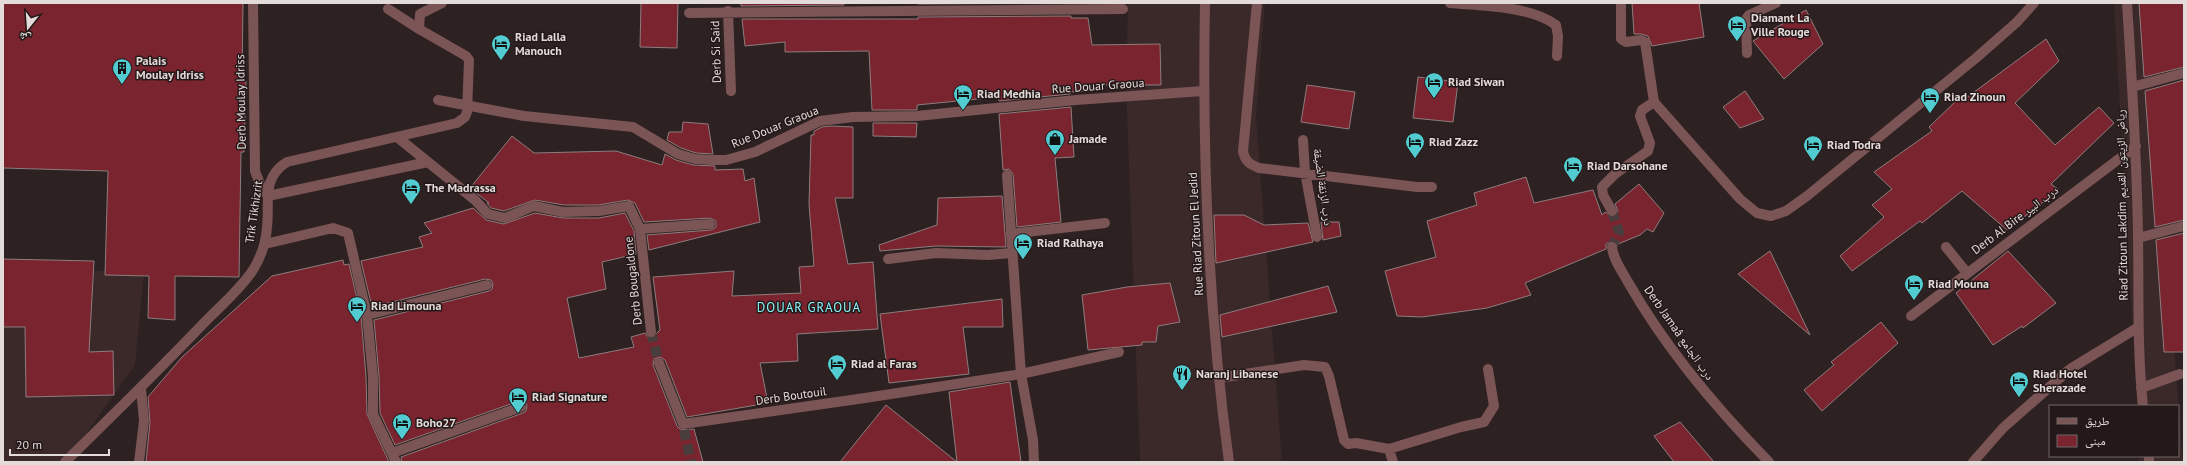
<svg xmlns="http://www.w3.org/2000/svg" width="2187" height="465" viewBox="0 0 2187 465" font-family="'PT Sans','Noto Naskh Arabic',sans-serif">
<rect width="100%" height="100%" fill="#2e2121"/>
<!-- built -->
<path fill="#3b2829" d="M1128 3H1265L1256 116 1282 462H1140L1126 85Z
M2114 3H2147L2183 462H2139V456H2178V406H2137Z
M8 266 144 273 135 365 66 462H3V267Z"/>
<!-- building -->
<path fill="#79242f" stroke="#8d7d7d" d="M3 3H243L242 81H246L244 152H241L239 277 175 276V320L148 318 149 276 105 275 108 171 3 168Z
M641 3H678L677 48 640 47Z
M741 3H844V5L741 6Z
M918 3H1069L918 4Z
M1632 3H1699L1704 37 1652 46 1648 36 1641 34H1634Z
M2139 3H2184V67L2144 77Z
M1806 10 1823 44 1784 79 1753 41Z
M1071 16V18H1088L1092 45 1160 44 1161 85H1099V90L1070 92V94L999 101 998 97 917 105V110H872L869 51 785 52V42L745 46 742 19H918V17Z
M2046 39 2059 61 2015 103 2055 145 2099 107 2114 123 2051 184 2059 190 2007 230 1962 191 1922 223 1920 221 1852 271 1840 256 1884 217 1872 205 1892 189 1874 172 1932 131 1929 127 1959 98 1962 101Z
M1418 77 1458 82 1453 122 1413 118Z
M2184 80V220L2155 227 2145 91Z
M1307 85 1355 92 1349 129 1301 122Z
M1745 91 1764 119 1740 128 1723 107Z
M1071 107 1074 157 1055 158 1061 222 1017 227 1013 174 1009 169 1003 170 999 114Z
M683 122 708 124 713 154 696 153 681 148 667 140 669 132H682Z
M873 123H917L916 137 873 136Z
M831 126 853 127V198H835L848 264 873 262 878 329 797 334 798 361 760 363 768 403 687 417 665 360 660 357 654 359 653 365 677 426 681 430 694 429 703 462H402L401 457 523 413 526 411 527 405 525 402 519 401 395 445 380 413 379 376 374 320 489 291 492 289 493 284 491 280 485 279 372 307 361 261 423 247 419 237 432 233 424 223 473 208 486 220 504 224 535 213 563 218H599L625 213 634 231 636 254 602 262 606 289 567 298 579 358 634 347 631 337 645 333 648 338H652L660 330 653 277 734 271 732 296 801 293 799 267 814 266 809 204 811 135H814V131L822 127Z
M512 136 534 153 616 151 662 165 665 154 676 160 693 165 715 166V170L743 169 745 181 754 178 760 222 649 250 647 235 711 230 716 227V221L710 218 644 222 635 203 628 200 598 205H564L535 200 504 211 491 208 487 203H489L470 188Z
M1526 177 1534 203 1593 190 1602 215 1605 212 1612 217 1618 211 1615 204 1639 184 1664 213 1653 232 1647 229 1640 235 1618 244 1611 241 1606 244V249L1525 283 1531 295 1487 308 1422 317 1397 316 1385 271 1436 257 1427 221 1477 205 1474 193Z
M1002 196 1006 247 936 246 880 251 879 245 937 225 938 198Z
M1214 215H1244L1264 225 1308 223 1313 242 1216 263Z
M1321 222H1339L1341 236 1323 240Z
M2184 233V352H2164L2156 240Z
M1770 251 1810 335 1738 274Z
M2008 251 2056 303 2023 328 2022 326 1993 345 1956 293Z
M3 259 94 261 89 352 113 351 114 395 26 397 25 327H3Z
M343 260 344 265 349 264 361 316 366 377 367 414 389 462H146L150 422 148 397 182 357 272 276Z
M1170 283 1180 322 1158 326 1156 342H1142V345L1088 350 1082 295 1127 287Z
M1328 286 1337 312 1222 337 1220 315Z
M1002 299 1003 327H963L969 374 889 383 880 314Z
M1881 322 1898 343 1822 411 1804 390 1834 365 1831 362Z
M1010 382 1021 462H957L949 392Z
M886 405 957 462H840Z
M1680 422 1714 462H1674L1654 436Z"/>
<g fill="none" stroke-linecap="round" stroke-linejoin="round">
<!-- street-tunnel -->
<path stroke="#493d3d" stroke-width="10" stroke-dasharray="10 5" stroke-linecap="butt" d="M1612 211 1619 232 1612 247
M651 332 659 363
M684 430 691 462"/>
<!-- lane -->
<path stroke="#7b5455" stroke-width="10" d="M253 3 255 171 262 189 268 196
M1257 3 1243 151C1245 161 1249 164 1259 168L1417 187H1432
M1450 3C1483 6 1530 6 1556 25L1558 36 1557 56
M2127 3C2132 81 2137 158 2138 236 2139 293 2137 349 2143 406
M388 9 419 29
M728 11 731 91
M689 13 1123 9
M1747 53 1746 19 1749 15 1776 3
M2132 87 2184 73
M1654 102 1740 199 1757 213 1771 216 1786 211 1807 196 1976 58 2017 22 2034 3
M1303 140 1305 172 1317 237
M640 229 710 224
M2138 238 2184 226
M265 244 333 228 348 233 367 315 373 377V414L396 462
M1946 247 1967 273
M367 315 487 285
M1911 316 2136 146
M1219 378 1304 365 1325 367 1329 376 1344 440 1348 444 1356 443 1389 449 1461 427 1484 422 1494 406 1488 369
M2141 388 2180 374
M1389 449 1393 462
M392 453 521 407
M2149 456V462
M139 462 144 421 141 389"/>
<!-- street -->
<path stroke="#7b5455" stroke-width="10" d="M1205 3C1202 157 1208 309 1229 462
M438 100 524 116 633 127 678 154 695 159 712 160H726L755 152 820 121 853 117 917 116 1076 100 1203 91
M397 137 475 200 488 214 505 218 534 206 563 212 599 211 629 206 640 229 651 332
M1007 175 1021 374 1119 352
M268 196 428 162
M1612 211 1603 195 1602 187 1615 174 1648 151 1650 143 1640 116 1642 110 1654 102 1645 42 1641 40 1626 42 1621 39V3
M1010 234 1105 223
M1612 247C1613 259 1622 271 1628 282 1666 349 1715 407 1769 462
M888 259 936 253 988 255 1011 253
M659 363 683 424 865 398 1021 374 1033 440 1034 462
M65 462C110 418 156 373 200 327 217 309 239 291 253 270 261 257 266 242 267 227 270 202 261 178 287 162L457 123 465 117 467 112 469 60 466 56 419 29 420 14 442 3
M1973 462 2003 428 2070 369 2137 328"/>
</g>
<!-- icons -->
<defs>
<symbol id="hotel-pin" viewBox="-11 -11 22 30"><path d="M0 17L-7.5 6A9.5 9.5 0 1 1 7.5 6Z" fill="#52ccd0" stroke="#241818"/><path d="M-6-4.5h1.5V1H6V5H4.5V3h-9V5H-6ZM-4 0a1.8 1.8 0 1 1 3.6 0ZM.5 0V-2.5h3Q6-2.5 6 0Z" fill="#111"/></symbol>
<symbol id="building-pin" viewBox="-11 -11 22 30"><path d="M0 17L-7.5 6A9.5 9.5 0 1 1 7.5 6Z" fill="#52ccd0" stroke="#241818"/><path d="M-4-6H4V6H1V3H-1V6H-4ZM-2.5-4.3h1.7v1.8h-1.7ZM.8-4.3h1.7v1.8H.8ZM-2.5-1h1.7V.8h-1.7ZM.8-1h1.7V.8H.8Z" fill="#111"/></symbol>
<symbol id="shop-pin" viewBox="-11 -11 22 30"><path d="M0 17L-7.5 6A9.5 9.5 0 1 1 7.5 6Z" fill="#52ccd0" stroke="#241818"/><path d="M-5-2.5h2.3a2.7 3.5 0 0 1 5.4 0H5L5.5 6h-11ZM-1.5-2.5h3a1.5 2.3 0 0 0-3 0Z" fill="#111"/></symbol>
<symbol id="restaurant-pin" viewBox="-11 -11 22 30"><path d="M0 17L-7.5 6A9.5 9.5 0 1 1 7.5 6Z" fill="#52ccd0" stroke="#241818"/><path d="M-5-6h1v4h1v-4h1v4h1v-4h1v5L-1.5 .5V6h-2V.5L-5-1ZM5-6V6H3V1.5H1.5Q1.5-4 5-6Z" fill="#111"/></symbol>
</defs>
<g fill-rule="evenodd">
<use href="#hotel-pin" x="1726" y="14" width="22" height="30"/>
<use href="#hotel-pin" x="490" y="33" width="22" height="30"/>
<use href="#building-pin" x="111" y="57" width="22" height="30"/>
<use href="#hotel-pin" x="1423" y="71" width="22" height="30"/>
<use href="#hotel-pin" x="952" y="83" width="22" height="30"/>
<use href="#hotel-pin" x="1919" y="86" width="22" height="30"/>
<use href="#shop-pin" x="1044" y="128" width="22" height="30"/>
<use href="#hotel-pin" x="1404" y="131" width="22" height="30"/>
<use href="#hotel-pin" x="1802" y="134" width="22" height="30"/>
<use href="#hotel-pin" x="1562" y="155" width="22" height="30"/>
<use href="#hotel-pin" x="400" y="177" width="22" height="30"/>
<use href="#hotel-pin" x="1012" y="232" width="22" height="30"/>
<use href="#hotel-pin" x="1903" y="273" width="22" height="30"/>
<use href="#hotel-pin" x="346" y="295" width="22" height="30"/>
<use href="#hotel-pin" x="826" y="353" width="22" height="30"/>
<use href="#restaurant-pin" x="1171" y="363" width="22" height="30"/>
<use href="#hotel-pin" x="2008" y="370" width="22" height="30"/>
<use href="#hotel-pin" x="507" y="386" width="22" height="30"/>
<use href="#hotel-pin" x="391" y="412" width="22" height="30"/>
</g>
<g text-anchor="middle" stroke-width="3" stroke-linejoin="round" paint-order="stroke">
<!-- poi labels -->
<g font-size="12" font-weight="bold" fill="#e3dada" stroke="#241818" text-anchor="start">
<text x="1751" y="22">Diamant La<tspan x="1751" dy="14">Ville Rouge</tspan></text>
<text x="515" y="41">Riad Lalla<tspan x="515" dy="14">Manouch</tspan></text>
<text x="136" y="65">Palais<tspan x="136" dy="14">Moulay Idriss</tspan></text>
<text x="1448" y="86">Riad Siwan</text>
<text x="977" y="98">Riad Medhia</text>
<text x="1944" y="101">Riad Zinoun</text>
<text x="1069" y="143">Jamade</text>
<text x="1429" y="146">Riad Zazz</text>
<text x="1827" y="149">Riad Todra</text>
<text x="1587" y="170">Riad Darsohane</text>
<text x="425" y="192">The Madrassa</text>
<text x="1037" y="247">Riad Ralhaya</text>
<text x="1928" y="288">Riad Mouna</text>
<text x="371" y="310">Riad Limouna</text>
<text x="851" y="368">Riad al Faras</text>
<text x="1196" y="378">Naranj Libanese</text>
<text x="2033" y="378">Riad Hotel<tspan x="2033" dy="14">Sherazade</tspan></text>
<text x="532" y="401">Riad Signature</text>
<text x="416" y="427">Boho27</text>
</g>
<!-- street labels -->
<g font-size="12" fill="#e3dada" stroke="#241818">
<text transform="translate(716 52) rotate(-92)" y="4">Derb Si Said</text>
<text transform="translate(1098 86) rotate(-4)" y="4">Rue Douar Graoua</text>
<text transform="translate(241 102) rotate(-91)" y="4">Derb Moulay Idriss</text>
<text transform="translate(775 127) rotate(-22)" y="4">Rue Douar Graoua</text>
<text transform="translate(1323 187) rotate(82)" y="4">درب الزنقة الضيقة</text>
<text transform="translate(2122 205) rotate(-91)" y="4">Riad Zitoun Lakdim رياض الزيتون القديم</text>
<text transform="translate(254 212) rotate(-82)" y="4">Trik Tikhizrit</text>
<text transform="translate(2015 220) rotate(-37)" y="4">Derb Al Bire درب البير</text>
<text transform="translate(1196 234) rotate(-93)" y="4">Rue Riad Zitoun El Jedid</text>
<text transform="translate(633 281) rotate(-96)" y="4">Derb Bougaldone</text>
<text transform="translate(1679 333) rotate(55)" y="4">Derb Jamaâ درب الجامع</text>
<text transform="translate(791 396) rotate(-8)" y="4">Derb Boutouil</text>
</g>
<!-- neighbourhood labels -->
<g font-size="13" letter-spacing="1" fill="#8bf6fa" stroke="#241818">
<text x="809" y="312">DOUAR GRAOUA</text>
</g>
</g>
<!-- border -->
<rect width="2187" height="465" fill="none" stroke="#e3dada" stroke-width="8"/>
<!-- legend -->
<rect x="2049" y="405" width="130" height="52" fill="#241818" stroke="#706666"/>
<rect x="2057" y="418" width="20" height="6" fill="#7b5455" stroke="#706666"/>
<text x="2085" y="425" font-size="12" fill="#e3dada">طريق</text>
<rect x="2057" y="435" width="20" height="12" fill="#79242f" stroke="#706666"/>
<text x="2085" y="445" font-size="12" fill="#e3dada">مبنى</text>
<!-- north arrow -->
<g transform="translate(28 28) rotate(197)" stroke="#241818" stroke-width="3" paint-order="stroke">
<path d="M0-3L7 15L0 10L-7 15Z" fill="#e3dada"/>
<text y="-6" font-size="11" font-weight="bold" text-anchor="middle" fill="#e3dada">ش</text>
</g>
<!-- scale -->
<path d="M10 449v6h99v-6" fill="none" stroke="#e3dada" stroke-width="2"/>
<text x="16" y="449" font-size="12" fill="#e3dada" stroke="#241818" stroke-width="3" paint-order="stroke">20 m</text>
</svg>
